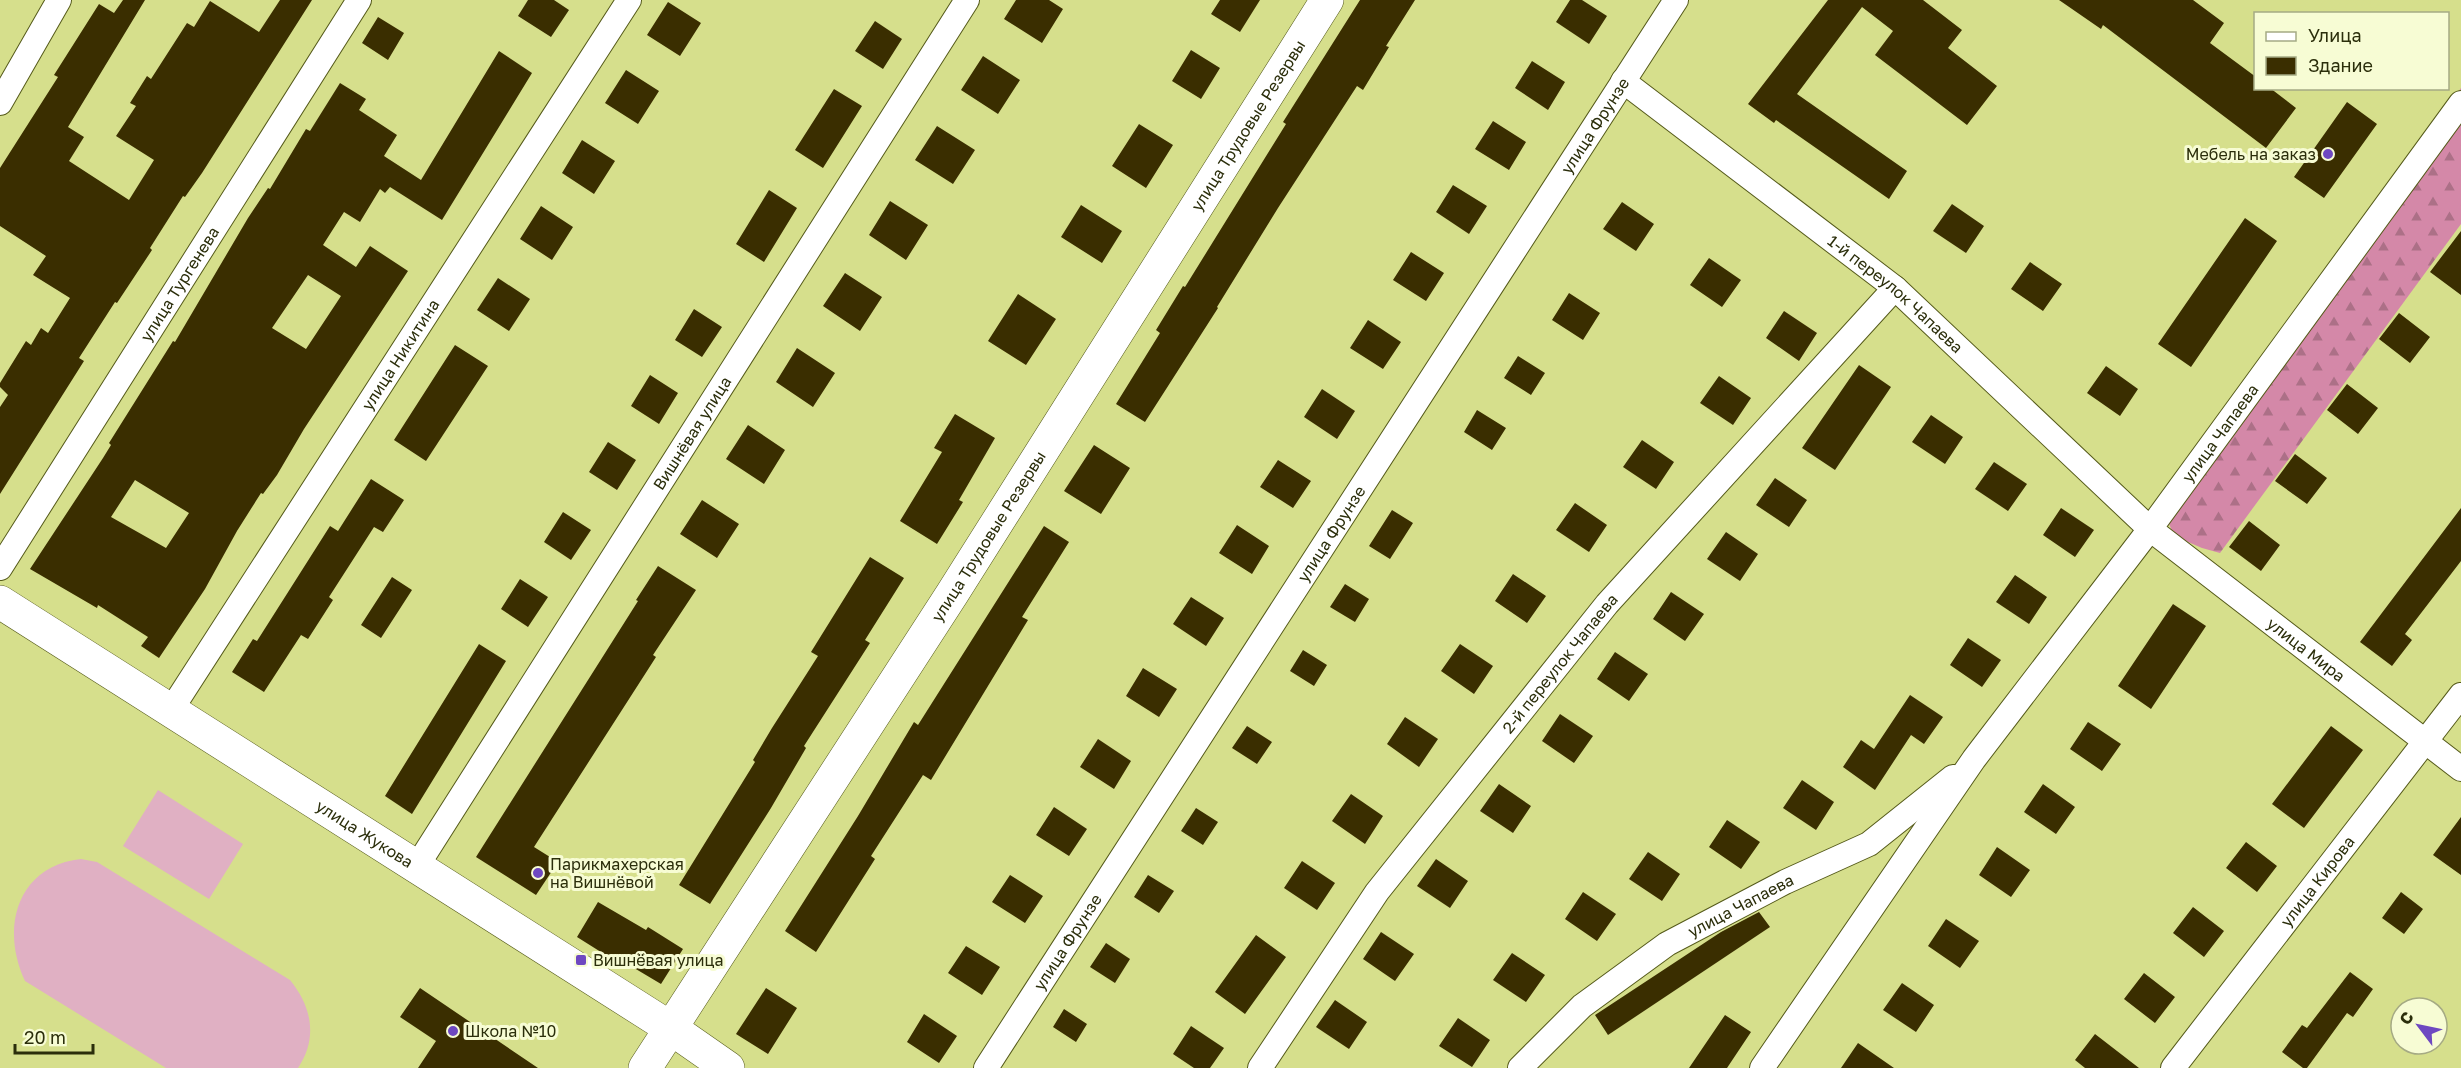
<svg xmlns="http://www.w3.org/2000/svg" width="2461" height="1068" viewBox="0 0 2461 1068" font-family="'Golos Text',sans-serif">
<defs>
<pattern id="forest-firs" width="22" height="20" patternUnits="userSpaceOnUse" patternTransform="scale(1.5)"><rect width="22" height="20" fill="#d488a8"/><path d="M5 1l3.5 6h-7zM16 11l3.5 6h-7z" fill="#ac7087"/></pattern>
</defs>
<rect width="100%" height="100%" fill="#d6df8c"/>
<!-- forest -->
<path fill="url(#forest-firs)" d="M2461 88V224L2220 553 2202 548 2174 536 2161 504Z"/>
<!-- garden -->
<path fill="#e0b0c3" d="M158 790 243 844 209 899 123 846Z
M81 859 97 862 290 980C312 1007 318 1038 298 1068H166L25 981C0 928 17 866 81 859Z"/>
<!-- building -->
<path fill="#3a2e00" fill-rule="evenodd" d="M123 0H145L68 127 84 137 69 161 129 200 154 160 116 136 136 106 130 103 147 76 151 79 187 23 194 27 210 1 259 32 280 0H312L202 173 185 197 183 196 150 248 152 250 117 303 115 302 79 358 84 361 0 494V407L8 395 0 387V383L26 341 31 345 41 328 48 333 70 298 33 275 46 256 0 226V168L58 77 54 75 99 4 114 13Z
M528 0H554L569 10 551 37 518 16Z
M1016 0H1049L1063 9 1042 43 1004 19Z
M1220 0H1260L1240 32 1211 14Z
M1360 0H1415L1386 46 1389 47 1363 90 1357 86 1278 208 1217 307 1218 308 1145 422 1116 404 1160 333 1156 330 1183 286 1185 287 1286 124 1283 122Z
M1570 0H1582L1607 16 1589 44 1556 22Z
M1828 0H1923L1962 30 1948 48 1997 86 1967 125 1875 55 1893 31 1862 7 1797 94 1907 171 1889 199 1776 120 1774 123 1748 104Z
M2059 0H2193L2224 23 2210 43 2256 77V88H2270L2296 108 2266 148 2103 25 2101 29Z
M668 2 701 23 680 56 647 35Z
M378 17 404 33 388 60 362 43Z
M875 21 902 39 883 69 855 51Z
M1191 50 1220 68 1201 99 1172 81Z
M499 51 532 73 442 220 390 187 385 193 380 189 360 222 344 212 323 245 356 267 370 246 408 271 304 429 277 475 263 494 261 493 237 531 205 589 159 658 141 646 148 637 98 605 97 608 30 569 103 458 111 445 109 443 173 341 175 342 248 218 268 188 270 189 306 129 310 131 340 83 366 99 359 110 397 135 384 156 421 180ZM308 275 341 296 306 349 272 328ZM135 480 189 513 166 548 111 517Z
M983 56 1020 80 998 114 961 90Z
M1532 61 1565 82 1548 110 1515 88Z
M626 70 659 91 638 124 605 103Z
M834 89 862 106 823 168 795 150Z
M2347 102 2377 124 2324 198 2294 177Z
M1493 121 1526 142 1509 170 1475 149Z
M1139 124 1173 145 1146 188 1112 166Z
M937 126 975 150 953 184 915 160Z
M582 140 615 161 594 194 562 173Z
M1453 185 1487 206 1469 234 1436 212Z
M769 190 797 208 764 262 736 244Z
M890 201 928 225 906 260 869 235Z
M1622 202 1654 224 1636 251 1603 229Z
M1952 204 1984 226 1966 253 1933 231Z
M1081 205 1122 231 1102 263 1061 237Z
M541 206 573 227 552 260 520 239Z
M2245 218 2277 241 2191 367 2158 344Z
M2461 231V295L2430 272Z
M1411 252 1444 273 1426 301 1393 280Z
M1709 258 1741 280 1722 307 1690 285Z
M2030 262 2062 284 2043 311 2011 289Z
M845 273 882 297 860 331 823 306Z
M498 278 530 299 509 331 477 310Z
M1569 293 1600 313 1583 340 1552 320Z
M1018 294 1056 319 1026 365 988 341Z
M694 309 722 327 702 357 675 340Z
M1784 311 1817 333 1799 361 1766 338Z
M2399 313 2430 337 2410 363 2379 339Z
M1368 320 1401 342 1383 369 1350 348Z
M455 345 488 366 426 461 394 440Z
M797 348 835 373 813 407 776 382Z
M1518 356 1545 373 1531 395 1504 378Z
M1859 365 1891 387 1835 470 1802 448Z
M2106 366 2138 389 2120 416 2087 393Z
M650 375 678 393 659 424 631 406Z
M1719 376 1751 398 1733 425 1700 403Z
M2347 384 2378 408 2358 434 2327 410Z
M1322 389 1355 411 1337 439 1304 417Z
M1477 410 1506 428 1492 450 1464 432Z
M955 414 995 438 959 500 963 502 937 544 900 521 942 452 934 448Z
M1931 415 1963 437 1945 464 1912 442Z
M748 425 785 450 764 484 726 459Z
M1642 440 1674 462 1656 489 1623 467Z
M608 442 636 460 617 490 589 472Z
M1094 445 1130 468 1101 514 1064 491Z
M2295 454 2327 478 2307 504 2275 481Z
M1278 460 1311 481 1293 508 1260 487Z
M1994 462 2027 484 2008 511 1975 489Z
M1775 478 1807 500 1789 527 1756 505Z
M371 479 404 500 383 532 374 527 329 597 333 600 308 639 301 635 264 692 232 672 253 639 257 641 330 526 338 531Z
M702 500 739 524 717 558 680 534Z
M1575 503 1607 525 1589 552 1556 530Z
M2061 508 2094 530 2075 557 2043 535Z
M2461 508V561L2405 634 2412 640 2392 666 2360 642Z
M1392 510 1413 523 1390 559 1369 546Z
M563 512 591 530 571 560 544 542Z
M2249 521 2280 545 2261 571 2229 547Z
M1237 525 1269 546 1252 574 1219 553Z
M1044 526 1069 542 1022 617 1028 620 931 780 923 775 871 856 875 859 816 952 785 931 858 816 914 722 918 725Z
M1726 532 1758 554 1740 581 1707 559Z
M870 557 904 578 865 640 870 643 804 746 806 748 771 808 710 904 679 885 755 762 753 760 772 728 818 656 811 652Z
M658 566 696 590 653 655 656 657 534 847 558 862 536 895 476 857 638 601 636 600Z
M1513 574 1546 596 1527 623 1495 601Z
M2015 575 2047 597 2029 624 1996 602Z
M392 577 412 590 381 638 361 625Z
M520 579 548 597 528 627 501 609Z
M1345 584 1369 599 1355 622 1330 607Z
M1671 592 1704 614 1685 641 1653 619Z
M1191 597 1224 618 1206 646 1173 624Z
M2173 604 2206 626 2151 709 2118 686Z
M1968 638 2001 660 1982 687 1950 665Z
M479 644 506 661 412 814 385 796Z
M1460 644 1493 666 1474 694 1441 671Z
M1303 650 1327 665 1314 686 1290 671Z
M1615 652 1648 674 1629 701 1597 679Z
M1143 668 1177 689 1159 717 1126 696Z
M1910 695 1943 717 1924 744 1911 735 1875 790 1843 767 1861 740 1874 749Z
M1560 714 1593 736 1574 763 1542 741Z
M1405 717 1438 739 1419 767 1387 744Z
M2088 722 2121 744 2102 771 2070 749Z
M1247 726 1272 742 1257 764 1232 748Z
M2331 726 2363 750 2304 828 2272 804Z
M1098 739 1131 761 1114 789 1080 767Z
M1802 780 1834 802 1816 830 1783 808Z
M1499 784 1531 806 1513 833 1480 811Z
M2043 784 2075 807 2056 834 2024 812Z
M1351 794 1383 816 1365 844 1332 821Z
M1054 807 1087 829 1069 856 1036 835Z
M1196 808 1218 822 1203 845 1181 831Z
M2461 817V875L2433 855Z
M1727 820 1760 842 1741 869 1709 847Z
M2246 842 2277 866 2257 892 2226 868Z
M1997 847 2030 870 2011 897 1979 875Z
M1648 852 1680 874 1662 901 1629 879Z
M1436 859 1468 881 1450 908 1417 886Z
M1302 861 1335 883 1317 910 1284 888Z
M1010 875 1043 896 1025 923 992 902Z
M1148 875 1174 891 1159 913 1134 897Z
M1583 892 1616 914 1597 941 1565 919Z
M2401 892 2423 909 2404 934 2382 918Z
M598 902 646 930 648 927 683 949 661 984 614 956 612 959 577 937Z
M2193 907 2224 931 2204 957 2173 933Z
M1759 912 1770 927 1608 1035 1595 1015 1721 932Z
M1946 919 1979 941 1960 968 1928 946Z
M1381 932 1414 954 1395 981 1363 959Z
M1256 935 1286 957 1245 1014 1215 992Z
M1106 943 1130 959 1115 983 1090 967Z
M966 946 1000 967 982 995 948 973Z
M1512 953 1545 975 1526 1002 1493 980Z
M2350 972 2373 989 2353 1017 2347 1013 2307 1068H2303L2282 1052 2302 1025 2307 1028Z
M2144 973 2175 997 2155 1023 2124 999Z
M1902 983 1934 1005 1916 1032 1883 1010Z
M420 988 538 1068H418L436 1041 400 1017Z
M766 988 797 1008 768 1054 736 1034Z
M1335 1000 1367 1022 1349 1049 1316 1027Z
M1064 1009 1087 1024 1076 1042 1053 1027Z
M924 1014 957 1036 939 1063 907 1042Z
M1725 1015 1751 1032 1727 1068H1689Z
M1458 1018 1490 1040 1472 1067 1439 1046Z
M1191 1026 1224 1048 1210 1068H1194L1173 1054Z
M2095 1034 2139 1068H2085L2075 1060Z
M1858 1043 1894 1068H1841Z"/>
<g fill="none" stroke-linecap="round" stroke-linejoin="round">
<defs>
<g id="street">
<path id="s1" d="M1623 81 1895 288 2150 529 2461 769"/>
<path d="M0 103 59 0"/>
<path id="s2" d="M0 568 359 0"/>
<path id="s3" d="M171 710 629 0"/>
<path id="s4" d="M417 866 967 0"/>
<path id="s5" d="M986 1068 1676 0"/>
<path id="s6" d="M1260 1068 1377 892 1607 604 1895 288"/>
<path id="s7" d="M1520 1068 1582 1006 1667 944 1785 882 1869 844 1953 777"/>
<path id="s8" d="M1762 1068 1974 759 2150 529 2461 103"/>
<path id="s9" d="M2173 1068 2461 695"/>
</g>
<g id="secondary">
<path id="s10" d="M0 602 672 1029 728 1068"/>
<path id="s11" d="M645 1068 952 594 1327 0"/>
</g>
</defs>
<!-- street casing -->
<use href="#street" stroke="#555a1a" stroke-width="26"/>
<!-- secondary casing -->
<use href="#secondary" stroke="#555a1a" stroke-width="34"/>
<!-- street -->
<use href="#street" stroke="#fff" stroke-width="24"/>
<!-- secondary -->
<use href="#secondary" stroke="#fff" stroke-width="33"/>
</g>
<!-- markers -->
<g fill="#6e48c1" stroke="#f7fcd4" stroke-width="2">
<circle cx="2328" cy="154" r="6"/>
<circle cx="538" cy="873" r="6"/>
<rect x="575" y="954" width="12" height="12" rx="3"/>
<circle cx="453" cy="1031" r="6"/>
</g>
<g text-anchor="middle" stroke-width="6" stroke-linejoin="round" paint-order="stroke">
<!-- street labels -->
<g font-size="16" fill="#2b2e0b" stroke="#f7fcd4">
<text dy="6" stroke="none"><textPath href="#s11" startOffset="1119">улица Трудовые Резервы</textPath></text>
<text dy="6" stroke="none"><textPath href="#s5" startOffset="1122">улица Фрунзе</textPath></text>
<text dy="6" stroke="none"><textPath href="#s2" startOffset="336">улица Тургенева</textPath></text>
<text dy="6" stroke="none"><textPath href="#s1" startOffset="346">1-й переулок Чапаева</textPath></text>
<text dy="6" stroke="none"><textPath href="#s3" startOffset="423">улица Никитина</textPath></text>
<text dy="6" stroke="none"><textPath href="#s4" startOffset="513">Вишнёвая улица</textPath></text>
<text dy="6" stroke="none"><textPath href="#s8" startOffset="783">улица Чапаева</textPath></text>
<text dy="6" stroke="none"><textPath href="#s5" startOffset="636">улица Фрунзе</textPath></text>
<text dy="6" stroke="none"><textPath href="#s11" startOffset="633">улица Трудовые Резервы</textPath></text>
<text dy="6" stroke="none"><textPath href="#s1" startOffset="890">улица Мира</textPath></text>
<text dy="6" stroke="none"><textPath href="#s6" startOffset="504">2-й переулок Чапаева</textPath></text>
<text dy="6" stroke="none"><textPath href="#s10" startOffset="432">улица Жукова</textPath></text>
<text dy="6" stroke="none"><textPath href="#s9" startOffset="236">улица Кирова</textPath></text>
<text dy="6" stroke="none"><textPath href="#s7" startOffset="276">улица Чапаева</textPath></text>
<text dy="6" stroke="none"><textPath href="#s5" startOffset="150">улица Фрунзе</textPath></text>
</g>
<!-- poi labels -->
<g font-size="16" fill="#2b2e0b" stroke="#f7fcd4" text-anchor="start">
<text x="2316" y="160" text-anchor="end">Мебель на заказ</text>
<text x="550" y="870">Парикмахерская<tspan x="550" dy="18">на Вишнёвой</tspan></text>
<text x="593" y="966">Вишнёвая улица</text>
<text x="465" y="1037">Школа №10</text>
</g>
</g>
<!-- legend -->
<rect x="2254" y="12" width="195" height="78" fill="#f7fcd4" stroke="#a5aa84" stroke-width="1.5"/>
<rect x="2266" y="32" width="30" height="9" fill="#ffffff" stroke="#a5aa84" stroke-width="1.5"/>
<text x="2308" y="42" font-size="18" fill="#2b2e0b">Улица</text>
<rect x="2266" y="57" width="30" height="18" fill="#3a2e00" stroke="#a5aa84" stroke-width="1.5"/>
<text x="2308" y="72" font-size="18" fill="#2b2e0b">Здание</text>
<!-- north arrow -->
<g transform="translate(2419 1026) rotate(302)"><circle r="28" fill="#f7fcd4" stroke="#a5aa84" stroke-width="1.5"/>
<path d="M0-4.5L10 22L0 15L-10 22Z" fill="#6e48c1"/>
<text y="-9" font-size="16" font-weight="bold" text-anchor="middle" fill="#2b2e0b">С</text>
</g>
<!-- scale -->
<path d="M15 1044v9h78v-9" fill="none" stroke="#2b2e0b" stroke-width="3"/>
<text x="24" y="1044" font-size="18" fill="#2b2e0b" stroke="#f7fcd4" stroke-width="4.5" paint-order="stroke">20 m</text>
</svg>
